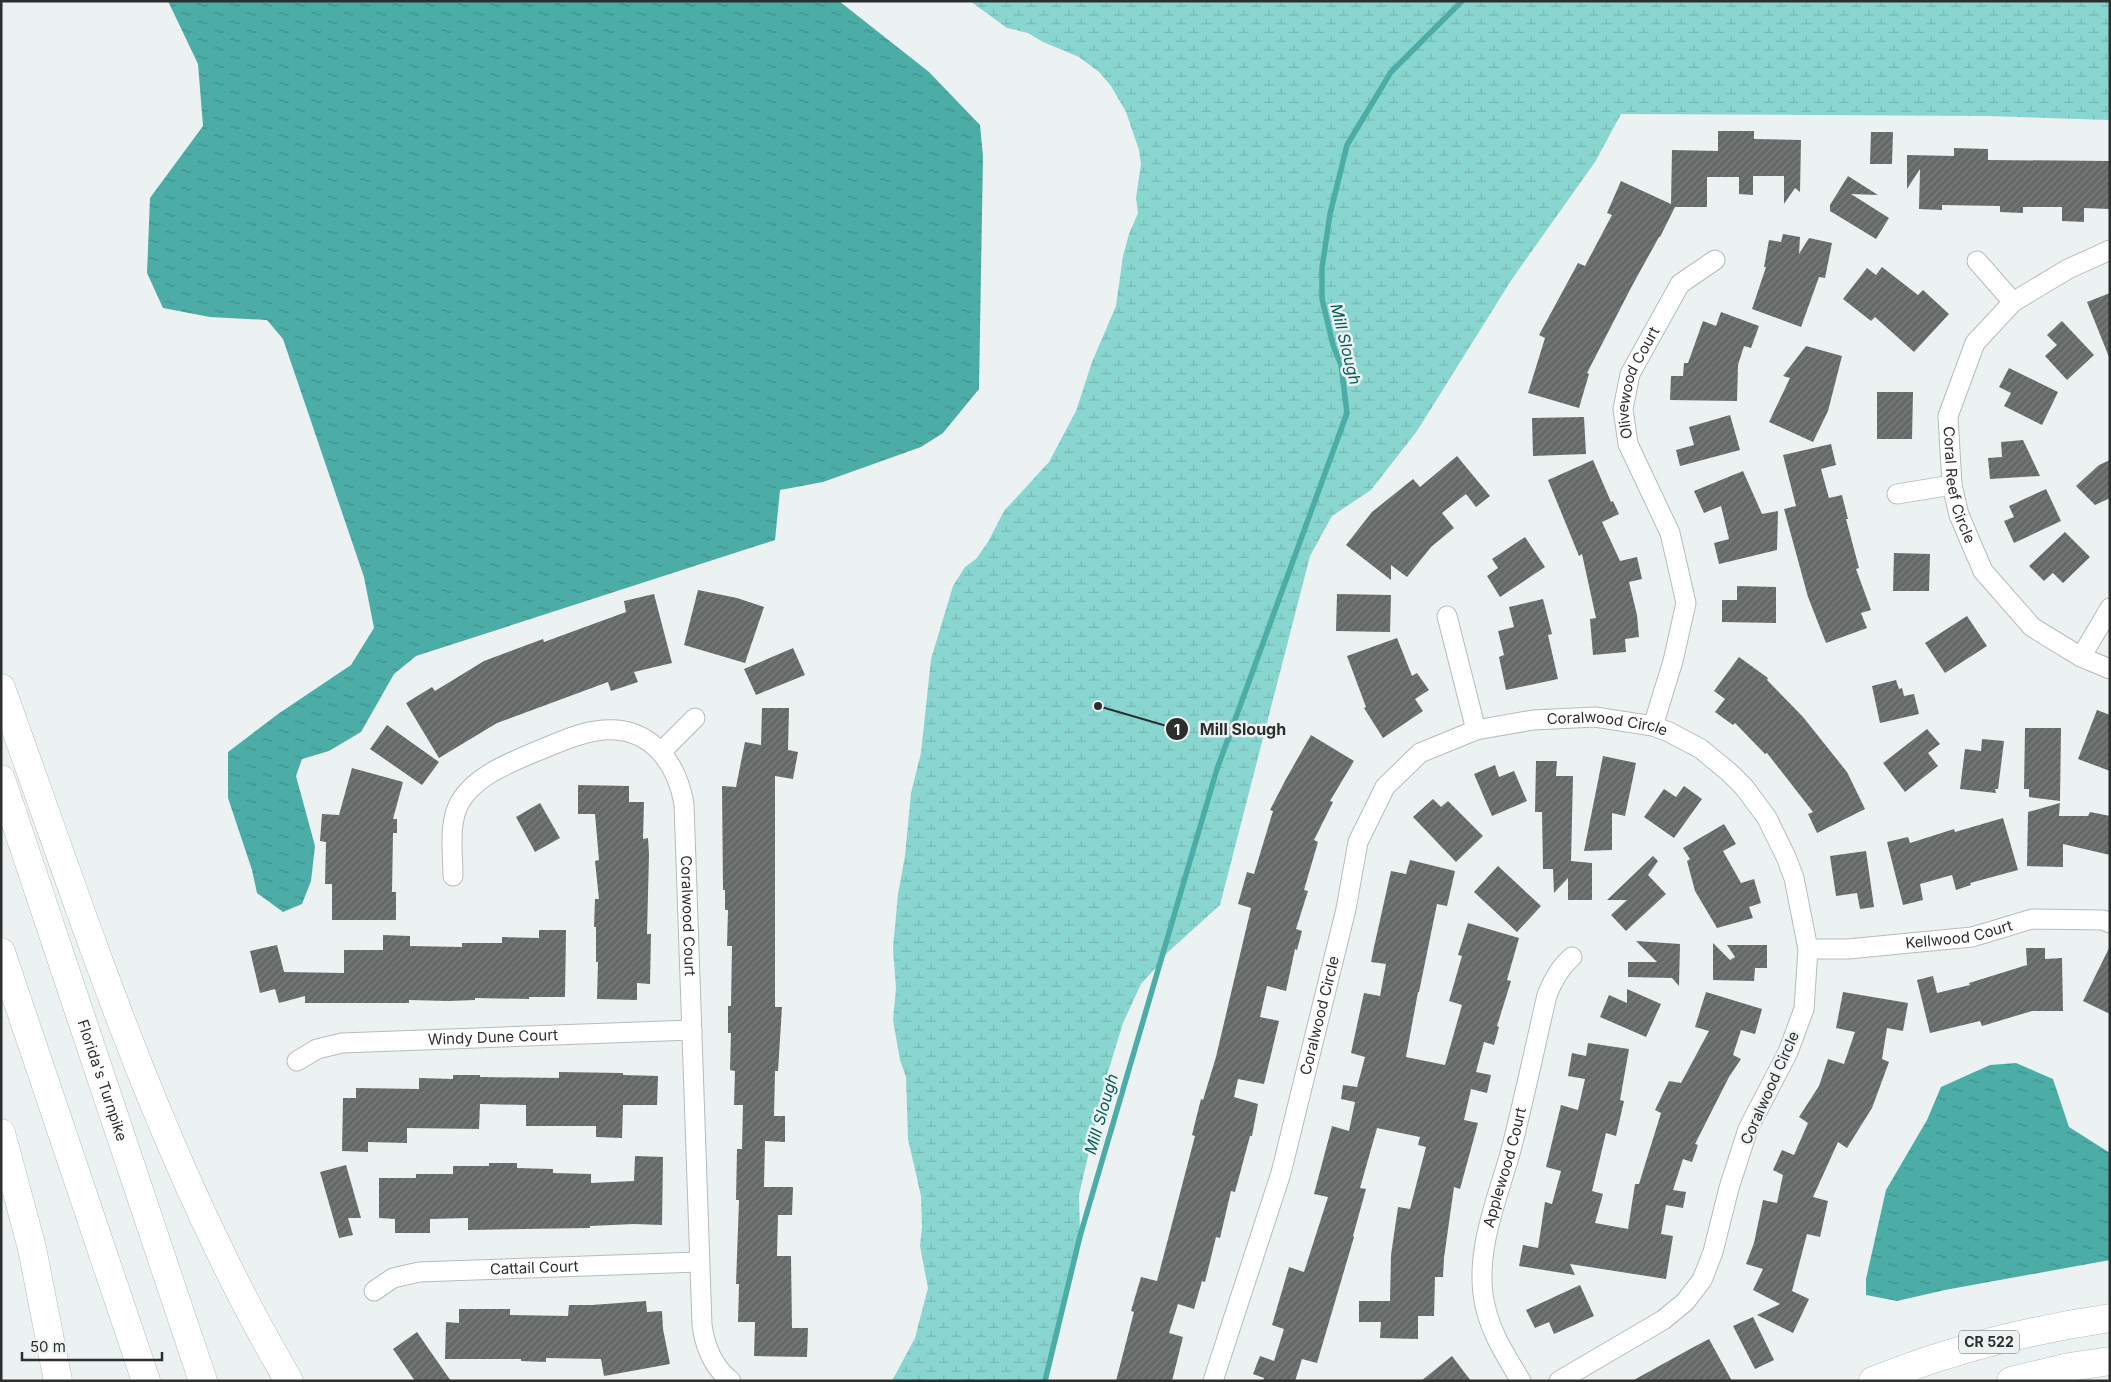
<svg xmlns="http://www.w3.org/2000/svg" width="2111" height="1382" viewBox="0 0 2111 1382" font-family="Inter,sans-serif">
<defs>
<pattern id="wetland-marsh" width="20" height="14" patternUnits="userSpaceOnUse" patternTransform="scale(1.25)"><rect width="20" height="14" fill="#89d6d0"/><path d="M1 5h8M5 5V1M11 12h8M15 12V8" fill="none" stroke="#77b8b3"/></pattern>
<pattern id="water-ripples" width="26" height="14" patternUnits="userSpaceOnUse" patternTransform="scale(1.25)"><rect width="26" height="14" fill="#4cada7"/><path d="M2 4q2-2 4 0t4 0M15 11q2-2 4 0t4 0" fill="none" stroke="#408d88"/></pattern>
<pattern id="building-hatch" width="6" height="6" patternUnits="userSpaceOnUse" patternTransform="scale(1.25)"><rect width="6" height="6" fill="#646968"/><path d="M-1 1l2-2M0 6l6-6M5 7l2-2" fill="none" stroke="#7b7f7e"/></pattern>
</defs>
<rect width="100%" height="100%" fill="#ecf1f1"/>
<!-- wetland -->
<path fill="url(#wetland-marsh)" d="M970 1H2110V120L1987 116 1621 114 1595 162 1512 279 1417 431 1371 490 1332 516 1310 556 1220 905 1167 953 1160 963 1141 984 1123 1023 1105 1082 1079 1195 1080 1236 1045 1381H892L915 1338 928 1288 920 1246 922 1227 921 1196 908 1139 906 1077 900 1060 893 1020 896 988 893 948 898 894 905 856 911 793 921 753 931 659 953 586 965 567 976 559 988 542 1004 511 1049 462 1076 411 1092 362 1116 306 1123 256 1129 234 1138 213 1136 198 1141 164 1139 150 1126 112 1111 86 1099 72 1079 57 1043 42 1028 33 1007 28Z"/>
<!-- water -->
<path fill="url(#water-ripples)" d="M168 1H839L929 72 980 125 983 156 979 389 943 433 921 447 823 482 780 490 775 540 416 656 394 674 361 732 329 751 302 759 296 776 315 846 311 881 302 904 283 912 257 893 252 870 228 798V752L278 714 351 665 374 628 364 577 283 339 267 320 210 317 163 308 147 273 150 198 203 126 198 64Z
M2016 1063 2053 1079 2069 1127 2110 1153V1260L1945 1290 1897 1301 1866 1295V1279L1886 1190 1927 1120 1941 1087 1990 1065Z"/>
<g fill="none" stroke-linecap="round" stroke-linejoin="round">
<!-- stream -->
<path stroke="#4cada7" stroke-width="5.5" d="M1045 1381 1080 1236 1217 769 1347 413 1341 365 1333 345 1322 299V268L1330 214 1347 145 1391 72 1462 1"/>
</g>
<!-- building -->
<path fill="url(#building-hatch)" d="M1718 131H1754V139L1801 140 1800 192 1795 188 1784 204V176H1753V195L1739 194V177H1707V207H1675L1660 237H1659L1633 284 1587 373 1589 374 1579 408 1528 393 1545 338 1539 335 1578 263 1585 266 1612 215 1607 213 1621 181 1671 204 1672 150 1718 151Z
M1871 132H1893L1892 164H1870Z
M1954 148 1988 149V160L2110 161V209L2084 208V222L2062 221V207H2023V213L2000 212V206L1942 205V210L1919 209 1920 169 1907 189V155L1954 156Z
M1848 176 1878 195 1851 194 1889 218 1876 239 1830 211V205Z
M1783 234 1800 237 1799 254 1809 238 1832 243 1825 278 1819 277 1801 327 1752 309 1766 267H1764L1769 240 1781 242Z
M1882 267 1918 295 1923 290 1949 314 1914 352 1875 317 1871 321 1843 299 1867 268 1876 275Z
M2110 293V357H2109L2087 302Z
M1721 312 1759 326 1751 348 1744 346 1738 365 1737 401 1670 400 1671 376H1683L1684 363H1688L1703 321 1716 326Z
M2062 321 2094 355 2067 380 2045 356 2057 345 2047 335Z
M1806 346 1842 356 1828 411 1813 442 1769 422 1790 378 1783 376Z
M2009 368 2058 392 2042 425 2004 406 2011 393 1999 387Z
M1877 392H1913L1912 439H1877Z
M1730 415 1740 450 1680 466 1676 450 1694 445 1689 427Z
M1584 417 1586 454 1533 456 1532 418Z
M2023 440 2040 476 1990 479 1988 458 2002 457 2001 442Z
M1831 444 1836 465 1821 469 1829 498 1842 495 1848 519H1846L1859 568 1856 569 1871 610 1861 613 1867 628 1826 643 1808 597 1784 509 1796 506 1783 455Z
M1457 456 1490 496 1476 507 1466 494 1442 513 1454 528 1431 547 1407 577 1391 565V580L1346 545 1372 512 1413 479 1420 487Z
M1593 460 1611 502 1613 501 1619 514 1602 522 1620 561 1637 557 1642 579 1629 582 1637 615 1639 637 1625 639 1626 652 1593 655 1590 619 1596 618 1582 554 1579 556 1548 480Z
M2110 460V498L2095 505 2076 486 2099 465Z
M1743 471 1762 514 1778 511 1777 550 1719 564 1714 543 1729 539 1721 506 1704 513 1694 491Z
M2046 489 2061 521 2014 543 2004 521 2014 517 2009 506Z
M2065 532 2090 557 2063 583 2053 573 2044 581 2029 566Z
M1525 537 1545 567 1500 597 1487 576 1498 568 1492 559Z
M1894 553 1930 554 1929 591H1893Z
M1737 586 1776 587V623L1722 622V600H1737Z
M698 590 737 598 764 607 745 663 684 645Z
M654 594 672 663 634 672 638 682 611 691 608 682 497 723 439 758 406 703 432 687 435 691 484 661 543 639 544 642 626 612 624 601Z
M1337 594 1391 595 1390 632 1336 631Z
M1543 599 1552 634 1548 635 1558 679 1506 690 1499 657 1504 655 1498 631 1514 627 1509 607Z
M1967 616 1987 646 1945 673 1925 643Z
M1397 638 1412 676 1417 673 1429 690 1415 699 1423 711 1383 738 1364 708 1366 707 1347 656Z
M793 648 805 675 756 695 744 669Z
M1739 657 1768 678 1767 680 1803 717 1847 772 1865 809 1817 833 1808 814 1813 812 1767 753 1765 754 1735 723 1733 725 1715 712 1725 699 1714 691Z
M1896 680 1899 689 1902 688 1904 696 1914 694 1919 714 1880 723 1872 686Z
M762 708H789L788 750 798 752 793 779 775 776V1007H782L778 1071H775L774 1116H785V1142L765 1141 764 1187H793L792 1215H778L777 1256H791L792 1328H808L807 1357 754 1356 755 1322H738L739 1284H736L739 1200H736L737 1149H742L743 1105H734L735 1071 730 1070 731 1033H728V1006H731L732 946H727L728 910H725V890H723L722 786 736 787 745 742 761 745Z
M2097 710 2110 715V771L2078 759Z
M387 725 439 762 422 785 370 749Z
M2025 728H2061L2060 801 2029 797V789H2024Z
M1927 729 1940 744 1928 753 1938 766 1905 792 1883 763Z
M1311 735 1354 761 1330 801 1333 802 1314 840 1318 842 1304 890 1308 891 1296 929 1302 931 1297 950 1295 949 1286 991 1267 986 1260 1017 1279 1021 1264 1084 1238 1079 1234 1097 1258 1104 1252 1136H1250L1235 1192 1231 1191 1220 1238 1216 1237 1205 1282 1202 1281 1194 1309 1178 1304 1169 1333 1183 1337 1172 1381H1116L1134 1312 1131 1311 1141 1277 1157 1281 1195 1136 1192 1135 1201 1099 1203 1100 1216 1057 1251 908 1238 904 1247 872 1254 874 1273 811 1270 810 1286 779Z
M1982 739 2004 741 1998 789H1995L1996 793 1960 789 1965 749 1981 751Z
M1603 756 1636 763 1625 816 1612 813V850L1584 851Z
M1536 761H1557L1556 776H1573L1571 861 1592 863V900H1568V878L1554 893 1553 869H1543L1542 812H1535Z
M1495 765 1499 777 1514 771 1527 801 1492 816 1474 774Z
M352 768 403 782 393 819H397V833H393L392 892H396V920H332V884H325L326 842 320 841 322 814 339 815Z
M578 785 629 786V802H644L643 839 648 838 649 854 647 934H651L650 984 637 983V1000L597 999 598 962H596V927H594L595 899H599L595 861 599 860 595 814H578Z
M1684 786 1702 799 1674 838 1644 817 1664 789 1676 797Z
M1433 799 1441 807 1448 801 1483 836 1456 862 1413 817Z
M540 803 560 838 535 852 516 817Z
M2060 803 2059 816H2088L2090 812 2110 816V855L2063 844V867L2027 866 2028 812Z
M2003 818 2018 870 1970 883 1971 885 1956 890 1952 875 1920 884 1923 900 1903 905 1887 842 1908 837 1910 843 1954 829 1955 832Z
M1724 824 1736 844 1723 851 1741 883 1754 879 1761 903 1749 907 1753 918 1717 928 1695 891 1687 861 1690 859 1683 848Z
M1866 851 1874 907 1860 909 1857 893 1836 896 1830 856Z
M1653 856 1658 861 1648 875 1666 894 1626 931 1611 915 1627 900H1607Z
M1410 860 1455 871 1447 906 1437 904 1419 992H1418L1406 1057 1445 1065 1462 1005 1449 1001 1462 956 1458 955 1468 923 1519 938 1507 980 1511 981 1497 1026 1499 1027 1494 1045 1484 1042 1476 1072 1491 1075 1487 1093 1471 1089 1464 1120 1478 1123 1460 1189 1454 1187 1444 1258 1443 1277H1435L1434 1316H1418V1339L1380 1338 1381 1322H1359V1301H1390L1391 1255 1398 1207 1410 1209 1426 1147 1418 1145 1420 1137 1377 1128 1360 1188 1366 1189 1353 1236 1354 1237 1317 1363 1302 1359 1295 1381H1263L1264 1378 1253 1374 1260 1356 1274 1361 1284 1329 1272 1325 1289 1267 1304 1272 1328 1197 1314 1194 1332 1126 1349 1131 1355 1102 1341 1099 1343 1085 1357 1087 1365 1057 1351 1053 1364 993 1380 996 1386 964 1371 962 1374 947 1391 871 1406 874Z
M1498 866 1541 906 1517 932 1474 892Z
M539 930H566L565 997H529V999L475 998V1000L448 1001 409 1000V1003H305V996L279 1003 275 989 260 993 250 951 277 945 284 972 344 973V950H383V935L410 936V946L462 947V943H502V937L539 938Z
M1636 941 1680 944 1679 986 1672 978 1628 977V962H1657Z
M1713 943 1730 960 1735 957 1727 945H1767V968H1755L1754 981 1713 980Z
M2110 946V1014L2083 1001Z
M2026 948H2045V959L2062 958 2063 1011H2032L1982 1026 1980 1021 1930 1033 1917 980 1933 976 1937 993 1970 985 1969 983 2027 965Z
M1627 989 1661 1004 1646 1037 1600 1017 1609 995 1627 1003Z
M1706 992 1762 1009 1755 1034 1741 1030 1733 1055 1741 1059 1729 1077 1695 1144 1698 1145 1692 1162 1683 1159 1673 1190 1686 1192 1683 1208 1666 1205 1661 1234 1673 1236 1666 1279 1570 1264 1575 1275 1519 1266 1523 1245 1538 1248 1545 1202 1552 1204 1561 1171 1546 1167 1561 1105 1578 1110 1585 1079 1568 1076 1572 1053 1586 1056 1588 1043 1629 1049 1620 1100 1624 1101 1616 1136 1606 1133 1592 1191 1603 1194 1595 1223 1628 1229 1635 1184H1639L1661 1113 1655 1110 1669 1081 1681 1083 1709 1031 1695 1027Z
M1843 992 1908 1003 1903 1031 1887 1028 1882 1059 1889 1062 1872 1108 1847 1148 1838 1142 1813 1197 1828 1201 1820 1237 1807 1234 1792 1291 1809 1299 1793 1333 1757 1315 1780 1304 1753 1290 1763 1269 1746 1264 1754 1243 1763 1200 1777 1203 1783 1175 1773 1170 1782 1150 1794 1155 1808 1123 1799 1117 1819 1086 1828 1059 1844 1064 1855 1032 1836 1028Z
M559 1072 623 1073V1075L658 1076 657 1105H623L622 1138 596 1137V1126H526V1105L480 1104 479 1129 407 1128V1143L368 1142V1152L342 1151 343 1098H356V1088L419 1089V1078L453 1079V1075H480V1077L559 1078Z
M635 1156 663 1157 662 1225 634 1224 590 1226V1228L468 1230V1218L430 1219V1233H395V1219L379 1218V1178H416V1174H453V1166H489V1163H517V1168L553 1169V1173L591 1174V1183L634 1181Z
M346 1165 361 1218H348L353 1235 339 1238 320 1172Z
M1580 1285 1594 1316 1554 1334 1549 1322 1535 1328 1526 1310Z
M646 1301 647 1312 662 1311 663 1329 670 1364 604 1376 601 1359 546 1358V1362L521 1361V1359H445L446 1322 459 1323V1309H510V1315L568 1316 569 1305H592Z
M1753 1317 1774 1360 1755 1369 1733 1326Z
M417 1332 428 1348 451 1381H415L393 1349Z
M1709 1339 1732 1381H1632L1690 1349Z
M1452 1356 1471 1381H1421Z"/>
<g fill="none" stroke-linecap="round" stroke-linejoin="round">
<defs>
<g id="street">
<path id="s1" d="M2110 250 2068 269 2013 302 1975 343 1948 416 1952 485 1959 515 1983 571 2032 627 2081 657 2110 669"/>
<path d="M1977 261 2013 302"/>
<path d="M1897 494 1952 485"/>
<path d="M1447 616 1476 730"/>
<path d="M2081 657 2110 608"/>
<path id="s2" d="M1653 726 1673 661 1686 603 1670 533 1628 444 1623 409 1630 374 1680 284 1715 260"/>
<path d="M661 752 695 718"/>
<path id="s3" d="M453 876C453 852 448 823 460 802 475 776 509 763 535 752 555 744 575 734 596 731 646 723 676 758 684 804L702 1325C705 1347 713 1367 731 1381"/>
<path id="s4" d="M1808 949H1848L1972 937 2032 919 2103 920 2110 923"/>
<path id="s5" d="M297 1061 317 1049 342 1043 692 1030"/>
<path id="s6" d="M374 1291 393 1278 419 1272 699 1262"/>
<path id="s7" d="M1213 1381 1281 1173 1346 909 1358 842 1385 787 1420 753 1476 730 1533 720 1595 717 1653 726 1669 732 1701 749 1730 773 1744 787 1767 818 1786 857 1794 878 1808 949 1804 1009 1788 1052 1748 1129 1729 1188 1713 1252 1702 1280 1685 1302 1663 1320 1559 1381"/>
<path id="s8" d="M1521 1381C1504 1353 1487 1327 1483 1294 1477 1245 1498 1197 1511 1150 1524 1099 1535 1047 1547 995 1553 980 1560 967 1572 957"/>
</g>
<path id="primary" d="M1873 1381C1949 1350 2029 1330 2110 1318
M2011 1381 2069 1367 2110 1361"/>
<g id="highway">
<path d="M1 688C86 923 162 1165 289 1381"/>
<path id="s9" d="M1 779 203 1381"/>
<path d="M1 952 146 1381"/>
<path d="M1 1133 32 1248 58 1381"/>
</g>
</defs>
<!-- street casing -->
<use href="#street" stroke="#b6bcbb" stroke-width="21"/>
<!-- primary casing -->
<use href="#primary" stroke="#b6bcbb" stroke-width="29"/>
<!-- highway casing -->
<use href="#highway" stroke="#b6bcbb" stroke-width="29"/>
<!-- street -->
<use href="#street" stroke="#fff" stroke-width="19"/>
<!-- primary -->
<use href="#primary" stroke="#fff" stroke-width="28"/>
<!-- highway -->
<use href="#highway" stroke="#fff" stroke-width="28"/>
</g>
<g text-anchor="middle" stroke-width="5" stroke-linejoin="round" paint-order="stroke">
<!-- shield labels -->
<rect fill="#ecf1f1" stroke="#666969" stroke-width="1" x="1959" y="1330.5" width="60" height="23" rx="4"/>
<g font-size="14" font-weight="bold" fill="#2d2f2f">
<text x="1989" y="1347">CR 522</text>
</g>
<!-- street labels -->
<g font-size="15" fill="#2d2f2f" stroke="#ecf1f1">
<text dy="5" stroke="none"><textPath href="#s2" startOffset="362">Olivewood Court</textPath></text>
<text dy="5" stroke="none"><textPath href="#s1" startOffset="314">Coral Reef Circle</textPath></text>
<text dy="5" stroke="none"><textPath href="#s7" startOffset="862">Coralwood Circle</textPath></text>
<text dy="5" stroke="none"><textPath href="#s3" startOffset="472">Coralwood Court</textPath></text>
<text dy="5" stroke="none"><textPath href="#s4" startOffset="152">Kellwood Court</textPath></text>
<text dy="5" stroke="none"><textPath href="#s7" startOffset="381">Coralwood Circle</textPath></text>
<text dy="5" stroke="none"><textPath href="#s5" startOffset="200">Windy Dune Court</textPath></text>
<text dy="5" stroke="none"><textPath href="#s9" startOffset="318">Florida's Turnpike</textPath></text>
<text transform="translate(1770 1088) rotate(-66)" y="5">Coralwood Circle</text>
<text dy="5" stroke="none"><textPath href="#s8" startOffset="225">Applewood Court</textPath></text>
<text dy="5" stroke="none"><textPath href="#s6" startOffset="165">Cattail Court</textPath></text>
</g>
<!-- water labels -->
<g font-size="16" font-style="italic" fill="#055c58" stroke="#ecf1f1">
<text transform="translate(1346 344) rotate(76)" y="6">Mill Slough</text>
<text transform="translate(1101 1114) rotate(-74)" y="6">Mill Slough</text>
</g>
</g>
<!-- callouts -->
<path fill="none" stroke="#2d2f2f" stroke-width="2" d="M1098 706L1177 729"/>
<g fill="#2d2f2f" stroke="#ecf1f1" stroke-width="2">
<circle cx="1098" cy="706" r="5"/>
<circle cx="1177" cy="729" r="12"/>
</g>
<g font-size="15" text-anchor="middle" font-weight="bold" fill="#fff">
<text x="1177" y="735">1</text>
</g>
<g font-size="16" text-anchor="middle" font-weight="bold" fill="#2d2f2f" stroke="#ecf1f1" stroke-width="5" stroke-linejoin="round" paint-order="stroke">
<text x="1243" y="735">Mill Slough</text>
</g>
<!-- border -->
<rect width="2111" height="1382" fill="none" stroke="#2d2f2f" stroke-width="5"/>
<!-- scale -->
<path d="M22 1352v8h140v-8" fill="none" stroke="#2d2f2f" stroke-width="2.5"/>
<text x="30" y="1352" font-size="15" fill="#2d2f2f" stroke="#ecf1f1" stroke-width="4" paint-order="stroke">50 m</text>
</svg>
